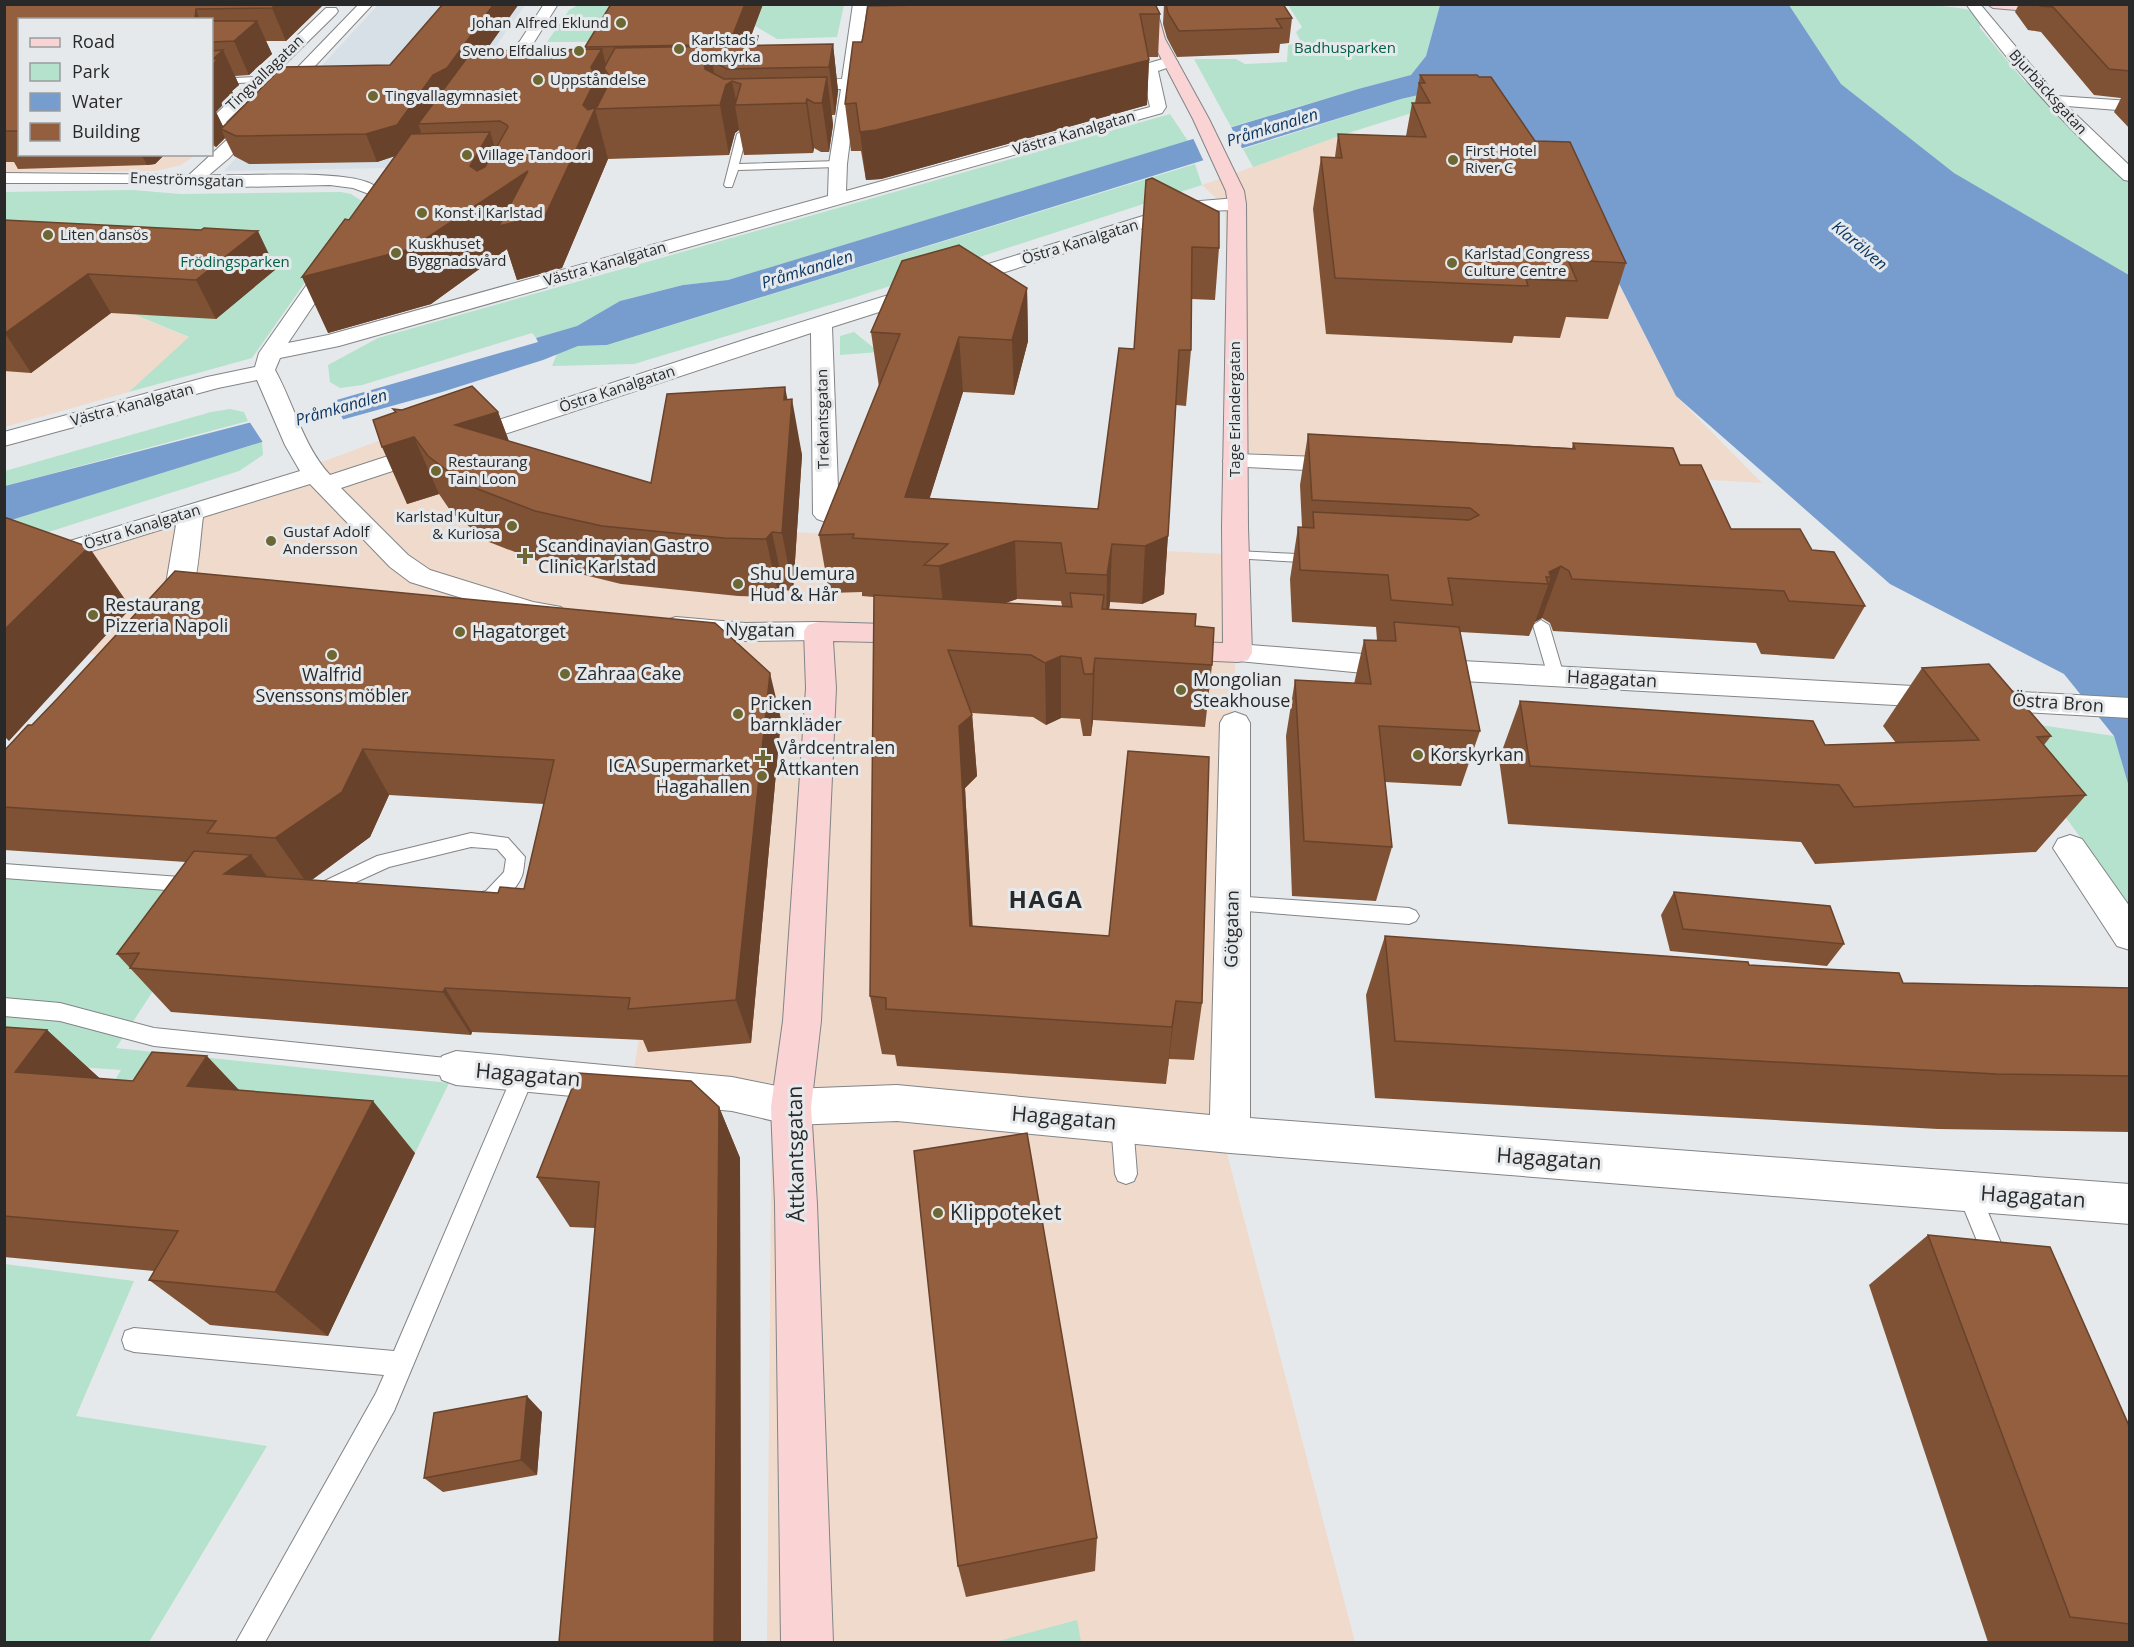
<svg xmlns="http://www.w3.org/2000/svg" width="2134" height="1647" viewBox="0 0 2134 1647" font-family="'Open Sans',sans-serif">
<rect width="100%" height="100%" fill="#e6e9eb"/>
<!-- commercial -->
<path fill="#efdacc" d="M5 126 20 154 196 155 181 165 156 171 5 172Z
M1342 135 1571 191 1676 396 1762 483 1232 452 1225 206 1202 185Z
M4 255 149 303 136 315 190 338 129 392 5 427Z
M470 407 564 498 673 526 1225 554 1236 656 1209 1085 1355 1642H767L772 1083 634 1070 687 726 137 671 5 622V580Z"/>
<!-- built -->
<path fill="#d7dfe7" d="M378 5H525L467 87 438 105 390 168 224 171Z"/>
<!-- green -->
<path fill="#b5e2cc" d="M580 4 676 5 657 17 587 42H547L569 10Z
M732 5H844L837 37 777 39 750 23Z
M1288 5H1440L1426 56 1412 75 1358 89 1231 127 1194 59H1236L1245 64 1287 62 1288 45 1301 42 1296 32 1302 27Z
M1789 5C1819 5 1958 0 1976 13 1979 15 1982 21 1984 24L1979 27 2025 82 2043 86 2129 178V275L1953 173 1841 84Z
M1436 91 1453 100 1342 135 1253 167 1243 149 1401 99Z
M1170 114 1188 141 728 280 683 285 620 301 577 326 536 338 532 333 362 385 340 388 330 382 328 365 378 338Z
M1195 164 1202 185 853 298 634 364 552 366 557 354 578 346 607 345Z
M133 190 180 194 341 192 351 194 362 201 252 358 129 392 189 337 136 315 149 304 5 255 4 192Z
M854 332 879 352 840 355V336Z
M230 409 244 412 248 421 5 486V471L211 412Z
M262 442 263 455 239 471 5 546V522Z
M1993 718 2114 736 2129 787V904Z
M4 863 225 880 116 1048 449 1083 415 1153 92 1118 121 1070 5 1062Z
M5 1264 134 1281 76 1416 267 1446 149 1642H5Z
M1077 1620 1081 1642H995Z"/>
<!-- water -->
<path fill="#769dcd" d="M1440 5H1789L1841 84 1954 173 2129 275V787L2114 736 2064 674 1890 584 1676 396 1572 191 1436 91 1401 99 607 345 578 346 543 360 442 392 262 442 5 522V486L333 401 538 342 536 338 577 326 620 301 683 285 728 280 1358 89 1411 75 1426 56Z"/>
<!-- pier -->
<path fill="#e6e9eb" d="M1230 125 1244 152 1205 164 1192 136Z
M331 398 344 421 264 444 247 418Z"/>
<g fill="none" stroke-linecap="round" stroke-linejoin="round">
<defs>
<path id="lane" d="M258 77 261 78V82L212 84V79Z
M742 131 747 134 739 164 838 161 843 164 838 167 738 170 732 187H726L724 185 737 134Z
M1236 551 1318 555 1325 559 1318 563 1231 558 1229 555 1231 552Z
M1541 620 1549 625 1564 676 1562 680H1550L1548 676 1533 625Z
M471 833 508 838 525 857C524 863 524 870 522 876 514 896 487 913 466 906L464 901 466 896 486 891 504 872 506 859 497 849 471 847 389 867 319 899 312 897 310 892 312 887 377 856Z
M4 864 194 878 201 880 203 885 201 890 194 892 4 878Z
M1233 896 1409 908 1416 911 1419 916 1416 921 1409 924 1233 910 1226 908 1223 903 1226 898Z
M4 998 60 1003 154 1028 456 1059 463 1061 467 1068 463 1075 456 1077 154 1046 60 1021 4 1016Z
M524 1065 532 1067 535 1074 394 1411 265 1642H236L376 1393 384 1375 134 1352 125 1349 122 1340 125 1331 134 1328 394 1351 513 1074 516 1067Z
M1122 1113 1130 1116 1133 1123 1137 1174 1134 1181 1126 1184 1118 1181 1115 1174 1111 1123 1114 1116Z
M1968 1181 1976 1184 2009 1262 2005 1270 1997 1274 1989 1270 1957 1192 1960 1184Z"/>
<path id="street" d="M359 4H373L229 158 209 175C240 177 363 167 378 189L375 193 369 194 353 188 330 185 237 187 142 183H4V173L189 175 232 135 213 130 212 118 326 8H336L338 11 336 14 226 122 232 125 241 126Z
M544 4H558L531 47 493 84H483L480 81 520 41Z
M853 4H867L847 164 846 191 1150 107 1142 71 1149 63 1170 57 1178 62 1175 65 1158 71 1166 107 1162 113 339 346 280 358 275 370C294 404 303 446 330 475L750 338 1188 202 1237 198 1243 200 1246 204 1243 208 1237 210 1197 211 832 327 839 514 835 519 826 522 817 519 813 514 811 333 341 488 408 555 430 570 533 602 561 607 565 613 561 619 551 622 530 619 410 582 390 567 310 484 203 517C200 538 199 572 192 591 186 608 169 619 152 615L148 609 165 590 176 525 4 578V561L300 471 285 445 257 380 218 388 4 446V432L207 377 255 367 259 353 329 253H343L346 257 288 343 328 335 828 196 829 164 841 89 792 90 784 85 792 80 842 79Z
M1966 4H1980L2057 96 2130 101V111L2067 106 2130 166V181L2124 180C2066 127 2012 68 1966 4Z
M1235 454 1348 458 1357 460 1360 465 1357 470 1348 472 1226 466 1223 461 1226 456Z
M676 617 745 623 818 622 828 625 832 631 828 637 818 640 745 641 666 632 662 626 666 620Z
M1238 644 1426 659 2130 698V718L1426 679 1228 660 1224 653 1228 646Z
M1235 712 1246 716 1250 723V1118L2130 1184V1224L1230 1153 897 1121 791 1125 732 1111 456 1085 442 1080 437 1068 442 1056 456 1051 732 1077 791 1089 897 1085 1210 1115 1220 723 1224 716Z
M2070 835 2082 839 2130 907V950L2117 946 2053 848 2058 839Z"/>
<path id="secondary" d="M1141 4H1155L1165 39 1209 119 1244 191 1246 204 1248 527 1252 653 1248 660 1238 662 1168 659 1158 657 1154 650 1158 643 1168 641 1223 643 1222 527 1228 204 1226 191 1193 119 1151 39Z
M1987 4H2046L2130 12V20L1993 8Z
M818 622 919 625 929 628 933 634 929 640 919 643 833 641 836 688 821 1021 811 1107 817 1204 833 1642H781L775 1204 771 1107 783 1021 806 688 804 631 808 625Z"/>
</defs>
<!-- lane casing -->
<use href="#lane" stroke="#828486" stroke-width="2"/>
<!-- street casing -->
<use href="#street" stroke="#828486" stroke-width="2"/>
<!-- secondary casing -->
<use href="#secondary" stroke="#828486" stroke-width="2"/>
<!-- lane -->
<use href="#lane" fill="#fff" fill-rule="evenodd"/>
<!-- street -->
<use href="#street" fill="#fff" fill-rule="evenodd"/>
<!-- secondary -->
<use href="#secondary" fill="#fad3d4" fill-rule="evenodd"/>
</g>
<!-- wall -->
<path fill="#7f5235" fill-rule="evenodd" d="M4 4H324L286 41H266L272 54 249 75 235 76 239 85 232 91 233 94 216 112 223 126 390 65 486 51 586 49 585 47 611 4H763L751 36 759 46 833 44 838 91 835 115H832L833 125 829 152H821L814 148 813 153 744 155 739 130 735 133 729 155 608 159 562 268 517 280 507 249 431 304 328 333 349 220 395 156 377 162 249 164 234 156 225 138 216 147 212 145V20H20V154H165L155 164 147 165 18 169 14 162H4Z
M871 4H920V5L1155 4 1160 14 1158 57H1149L1147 105 881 179 866 180 861 151H851L845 104Z
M1164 4H1283L1292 18 1289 43 1280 44 1279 53 1177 57 1167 38 1163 24Z
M2019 4H2130V129L2114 112 2121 98 2094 95 2041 32 2028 30 2015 12Z
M1420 75 1535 141 1626 263 1608 319 1566 317 1560 338 1514 336 1512 343 1326 334 1313 209 1321 157H1335L1338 134 1406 136 1412 103H1415Z
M1146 180 1219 248 1215 300 1191 299V350L1186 406 1176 405 1164 594 1142 604 1110 602 1109 609 1195 626 1212 665 1205 727 1093 720 1091 736H1083L1080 719 1061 718 1046 725 1033 717 972 713 977 776 965 788 972 926 1202 1003 1194 1060 1169 1059 1166 1084 897 1066 895 1055 882 1054 870 996 874 597 862 596V592L829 593 819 535 879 387 871 332 1027 288 1028 341 1014 395 963 392 929 499 1098 509 1134 349ZM1017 599 1061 601 1062 606 1005 603Z
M4 220 276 269 216 319 111 313 31 373 4 371Z
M788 399 802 455 793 591 784 590 779 597 738 596 621 584 556 568 489 542 452 513 439 494 407 504 395 413 393 409 402 410 498 412 509 441 651 483Z
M1308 434 1572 448 1573 443 1680 465 1731 529 1865 606 1834 659 1761 654 1756 643 1553 631 1550 623 1542 618 1535 622 1529 636 1460 632 1480 731 1461 786 1385 782 1392 847 1376 901 1292 896 1286 736 1295 680 1354 684 1364 640H1377L1376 627 1292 622 1290 579 1298 527H1302L1300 485Z
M1922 668 2051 736 2044 745 2086 795 2036 852 1815 864 1801 842 1508 824 1499 759 1520 701 1825 745 1896 743 1883 726Z
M781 719 751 1043 648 1052 643 1040 472 1032 471 1035 171 1012 117 954 186 862 4 850V751ZM389 795 544 804 524 889 498 893 312 880 370 837Z
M1674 892 1844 944 1827 966 1670 951 1661 915Z
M1385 936 1749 965 1903 983 2130 988V1132L1938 1129 1375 1098 1366 995Z
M4 1027 47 1030 100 1079 240 1090 415 1153 328 1336 210 1325 149 1280 154 1271 4 1257Z
M719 1107 740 1158 741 1642H559L595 1228 570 1227 537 1177Z
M1928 1235 2130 1428V1642H1988L1869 1285Z
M542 1412 537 1475 443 1492 424 1478Z
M1097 1538 1095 1571 966 1597 958 1566Z"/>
<!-- shaded-wall -->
<path fill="#68422b" d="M276 4H324L286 41 272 8Z
M494 4H519L455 94 418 124 421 132 407 152 377 162 366 134 433 75Z
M745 4H763L748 44 732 37Z
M196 9 200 20H195V18Z
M257 21 272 54 249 75 234 41Z
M833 44 838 91 835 115 829 67Z
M602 49 608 74 604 68 611 99 595 109 608 159 562 268 517 280 507 249 431 304 328 333 302 277 470 166 490 132 506 182 591 67Z
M223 50 239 85 232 91 233 94 216 112 225 131 221 129 225 138 216 147 212 138V65L213 59Z
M1149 60 1147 105 881 179 866 180 860 132Z
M712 61 720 105 726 85 732 81 737 105H735L739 130 735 133 729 155 720 105 712 106 704 63Z
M827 77 833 125 829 152 822 103Z
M807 99 814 148 813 153 806 103Z
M141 154H165L155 164 147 165Z
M258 231 276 269 216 319 196 280Z
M88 274 111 313 31 373 5 333Z
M1027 288 1028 341 1014 395 1012 340Z
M959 337 963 392 916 542 905 497Z
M785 387 791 417 792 399 802 455 793 591 782 533 784 400Z
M498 412 519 469 455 425Z
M414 437 439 494 407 504 382 447Z
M772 532 784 590 779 597 766 539Z
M1168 536 1164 594 1142 604 1145 546Z
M1015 541 1017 599 945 624 939 566Z
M1112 544 1110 602 1106 634 1107 575Z
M89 547 131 608 9 741 4 736V592Z
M1561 566 1542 618 1535 622 1551 577 1549 572Z
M1061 656V718L1046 725 1045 663Z
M1095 658 1093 720 1091 736 1093 674Z
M770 673 781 719 751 1043 736 1000Z
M972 715 977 776 965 788 976 985 970 926 959 726Z
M363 749 389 795 370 837 307 883 275 838Z
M251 855 285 900 224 874Z
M445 988 472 1032 471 1035 443 992Z
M1176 1001 1169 1059 1166 1084 1172 1027Z
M47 1030 106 1084 15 1072Z
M207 1056 257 1109 187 1086Z
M373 1101 415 1153 328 1336 275 1292Z
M719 1107 740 1158 741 1642H714Z
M527 1396 542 1412 537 1475 521 1460Z"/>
<!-- building -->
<path fill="#945f3e" stroke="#68422b" stroke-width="1.5" d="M4 4H276L272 8 196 9 195 18 196 20H20V131H4Z
M443 4H494L447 68 433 75 397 125 366 134 236 136 221 129 282 67 390 65Z
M611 4H745L732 37 758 36 756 44 585 47Z
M980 4H1155L1160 14H1140L1149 60 876 130 860 132 856 103 845 104 853 42H862L868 6Z
M1166 4H1283L1292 18 1276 19 1282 28 1179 31 1168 13Z
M2039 4H2130V71L2109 69 2053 7 2040 6Z
M212 21H257L234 41 212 42Z
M833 44 829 67 727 69 712 61 704 63 705 69 724 79 827 77 822 103H814L807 99 806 103 735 105 741 84 732 81 726 85 720 105 595 109 546 214 499 226 528 171 410 249 302 277 345 219 349 220 411 134 490 132 470 166 477 171 485 167 508 127 507 125 500 121 418 124 472 51 602 49 591 67 596 79 583 105 588 110 597 107 611 79 604 68 615 48Z
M223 50 213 59H218L212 65V51Z
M1420 75H1477L1479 77H1491L1535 141 1570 142 1626 263 1568 260 1577 281 1526 279 1528 286 1335 278 1321 157 1342 158 1338 134 1426 137 1412 103H1430L1419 83H1425Z
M1152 178 1219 212V248L1192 247 1191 350H1179L1168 536 1145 546 1112 544 1107 575 1066 573 1061 543 1015 541 939 566 924 565 948 544 853 538 854 534 819 535 900 334 871 332 902 261 959 245 1027 288 1012 340 959 337 905 497 1098 509 1119 348 1134 349 1146 180Z
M4 220 201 230 204 228 258 231 196 280 88 274 5 333Z
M472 386 498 412 455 425 651 483 667 394 785 387 784 400 792 399 782 533 772 532 766 539 724 538 602 526 535 511 465 484 428 456 414 437 382 447 373 420 396 412 393 409 402 410Z
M1308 434 1575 449 1573 443 1673 448 1680 465H1701L1731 529H1800L1812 550 1834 552 1865 606 1789 601 1784 591 1572 579 1569 571 1561 566 1549 572 1551 577H1546L1548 584 1448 578 1453 605 1391 600 1388 575 1300 570 1298 527 1314 528 1313 512 1469 520 1479 515 1470 508 1312 500Z
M4 517 89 547 4 630Z
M175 571 715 623 770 673 736 1000 628 1009 630 998 445 988 443 992 130 968 139 953 117 954 194 851 251 855 224 874 498 893 500 887 524 889 554 760 363 749 342 792 275 838 207 833 216 821 4 807V751L28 725H32L57 699Z
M1070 593 1104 595 1102 609 1196 614 1195 626 1214 628 1212 665 1095 658 1093 674H1084L1081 658 1061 656 1045 663 1031 655 948 650 972 715 959 726 970 926 1109 936 1128 751 1209 757 1202 1003 1176 1001 1172 1027 886 1009V998L870 996 874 595 1072 607Z
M1394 622 1459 627 1480 731 1379 726 1392 847 1304 841 1295 680 1371 684 1364 640 1396 641Z
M1989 664 2051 736 2037 737 2086 795 1854 807 1839 785 1530 766 1520 701 1813 721 1825 745 1979 740 1922 668Z
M1674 892 1830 906 1844 944 1683 929Z
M1385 936 1748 962 1749 965 1899 973 1903 983 2130 988V1076L1996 1074 1395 1041Z
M4 1027 47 1030 15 1072 133 1081 152 1052 207 1056 187 1086 373 1101 275 1292 149 1280 178 1231 4 1216Z
M578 1073 691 1081 719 1107 714 1642H559L599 1182 537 1177Z
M1027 1133 1097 1538 958 1566 914 1151Z
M1928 1235 2050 1247 2130 1428V1624L2070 1617Z
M527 1396 521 1460 424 1478 434 1413Z"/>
<!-- markers -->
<g fill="#6c6733" stroke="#e6e9eb" stroke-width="2">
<circle cx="621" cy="23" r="6"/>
<circle cx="679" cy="49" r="6"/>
<circle cx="579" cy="51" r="6"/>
<circle cx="538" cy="80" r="6"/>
<circle cx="373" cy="96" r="6"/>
<circle cx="467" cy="155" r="6"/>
<circle cx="1453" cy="160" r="6"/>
<circle cx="422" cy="213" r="6"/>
<circle cx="48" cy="235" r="6"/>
<circle cx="396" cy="253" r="6"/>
<circle cx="1452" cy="263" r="6"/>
<circle cx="436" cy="471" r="6"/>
<circle cx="512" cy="526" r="6"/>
<circle cx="271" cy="541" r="6"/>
<path d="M522 547h6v6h6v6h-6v6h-6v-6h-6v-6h6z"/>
<circle cx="738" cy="584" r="6"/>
<circle cx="93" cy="615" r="6"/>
<circle cx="460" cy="632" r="6"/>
<circle cx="332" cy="655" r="6"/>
<circle cx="565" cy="674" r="6"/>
<circle cx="1181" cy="690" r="6"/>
<circle cx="738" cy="714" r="6"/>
<circle cx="1418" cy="755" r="6"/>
<path d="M760 749h6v6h6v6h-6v6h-6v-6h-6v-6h6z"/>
<circle cx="762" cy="776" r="6"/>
<circle cx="938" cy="1213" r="6"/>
</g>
<g text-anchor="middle" stroke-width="6" stroke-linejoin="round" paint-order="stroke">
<!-- far-poi labels -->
<g font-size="15" fill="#29292a" stroke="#e6e9eb" text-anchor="start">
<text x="609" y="28" text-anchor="end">Johan Alfred Eklund</text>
<text x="691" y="45">Karlstads<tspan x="691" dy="17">domkyrka</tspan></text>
<text x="567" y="56" text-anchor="end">Sveno Elfdalius</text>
<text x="550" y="85">Uppståndelse</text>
<text x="385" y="101">Tingvallagymnasiet</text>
<text x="1465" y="156">First Hotel<tspan x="1465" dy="17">River C</tspan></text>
<text x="479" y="160">Village Tandoori</text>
<text x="434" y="218">Konst i Karlstad</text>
<text x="60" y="240">Liten dansös</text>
<text x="408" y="249">Kuskhuset<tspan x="408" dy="17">Byggnadsvård</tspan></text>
<text x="1464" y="259">Karlstad Congress<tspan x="1464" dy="17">Culture Centre</tspan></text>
<text x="448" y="467">Restaurang<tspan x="448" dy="17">Tain Loon</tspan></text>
<text x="500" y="522" text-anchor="end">Karlstad Kultur<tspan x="500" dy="17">&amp; Kuriosa</tspan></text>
<text x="283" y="537">Gustaf Adolf<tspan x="283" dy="17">Andersson</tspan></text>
</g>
<!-- far-park labels -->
<g font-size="15" fill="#025f43" stroke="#e6e9eb">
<text x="1345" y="53">Badhusparken</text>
<text x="235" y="267">Frödingsparken</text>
</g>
<!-- far-street labels -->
<g font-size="15" fill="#29292a" stroke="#e6e9eb">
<text transform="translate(265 73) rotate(-44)" y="5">Tingvallagatan</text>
<text transform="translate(2048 92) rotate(48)" y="5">Bjurbäcksgatan</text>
<text transform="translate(1074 133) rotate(-16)" y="5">Västra Kanalgatan</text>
<text transform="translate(187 180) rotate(2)" y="5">Eneströmsgatan</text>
<text transform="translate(1080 242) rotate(-17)" y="5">Östra Kanalgatan</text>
<text transform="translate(605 264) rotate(-16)" y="5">Västra Kanalgatan</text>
<text transform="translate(617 389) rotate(-18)" y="5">Östra Kanalgatan</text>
<text transform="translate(132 405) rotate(-15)" y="5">Västra Kanalgatan</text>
<text transform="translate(1235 409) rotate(-90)" y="5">Tage Erlandergatan</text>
<text transform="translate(823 419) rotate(-91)" y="5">Trekantsgatan</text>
<text transform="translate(142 527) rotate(-17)" y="5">Östra Kanalgatan</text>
</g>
<!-- far-water labels -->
<g font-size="16" font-style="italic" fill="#07325e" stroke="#e6e9eb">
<text transform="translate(1272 127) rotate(-17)" y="6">Pråmkanalen</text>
<text transform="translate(1860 245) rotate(40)" y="6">Klarälven</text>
<text transform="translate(807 269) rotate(-17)" y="6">Pråmkanalen</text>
<text transform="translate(341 407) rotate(-16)" y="6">Pråmkanalen</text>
</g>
<!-- poi labels -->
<g font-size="18" fill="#29292a" stroke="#e6e9eb" text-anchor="start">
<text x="538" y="552">Scandinavian Gastro<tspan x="538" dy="21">Clinic Karlstad</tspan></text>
<text x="750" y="580">Shu Uemura<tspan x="750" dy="21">Hud &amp; Hår</tspan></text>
<text x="105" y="611">Restaurang<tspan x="105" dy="21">Pizzeria Napoli</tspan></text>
<text x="472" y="638">Hagatorget</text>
<text x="577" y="680">Zahraa Cake</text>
<text x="332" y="681" text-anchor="middle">Walfrid<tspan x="332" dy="21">Svenssons möbler</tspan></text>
<text x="1193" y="686">Mongolian<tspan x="1193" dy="21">Steakhouse</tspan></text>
<text x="750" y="710">Pricken<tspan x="750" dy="21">barnkläder</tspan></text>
<text x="777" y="754">Vårdcentralen<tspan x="777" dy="21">Åttkanten</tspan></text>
<text x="1430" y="761">Korskyrkan</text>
<text x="750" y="772" text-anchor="end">ICA Supermarket<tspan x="750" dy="21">Hagahallen</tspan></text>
</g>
<!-- street labels -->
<g font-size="18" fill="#29292a" stroke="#e6e9eb">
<text transform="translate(760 630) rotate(1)" y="6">Nygatan</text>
<text transform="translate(1612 679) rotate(3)" y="6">Hagagatan</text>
<text transform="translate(2058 703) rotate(4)" y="6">Östra Bron</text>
<text transform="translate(1232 929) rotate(-89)" y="6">Götgatan</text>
</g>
<!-- near-street labels -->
<g font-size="21" fill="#29292a" stroke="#e6e9eb">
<text transform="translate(528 1075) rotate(5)" y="7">Hagagatan</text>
<text transform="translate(1064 1118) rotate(5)" y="7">Hagagatan</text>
<text transform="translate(796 1154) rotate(-91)" y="7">Åttkantsgatan</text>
<text transform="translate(1549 1159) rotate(4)" y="7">Hagagatan</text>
<text transform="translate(2033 1197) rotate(4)" y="7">Hagagatan</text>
</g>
<!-- near-poi labels -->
<g font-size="21" fill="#29292a" stroke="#e6e9eb" text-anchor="start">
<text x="950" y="1220">Klippoteket</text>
</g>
<!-- district labels -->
<g font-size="24" font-weight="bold" letter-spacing="1.5" fill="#29292a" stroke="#e6e9eb">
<text x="1046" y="908">HAGA</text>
</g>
</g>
<!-- border -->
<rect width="2134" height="1647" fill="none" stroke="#29292a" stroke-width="12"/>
<!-- legend -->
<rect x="18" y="18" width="195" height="138" fill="#e6e9eb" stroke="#9a9c9e" stroke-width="1.5"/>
<rect x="30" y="38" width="30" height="9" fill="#fad3d4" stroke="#9a9c9e" stroke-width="1.5"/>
<text x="72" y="48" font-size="18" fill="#29292a">Road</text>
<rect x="30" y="63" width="30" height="18" fill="#b5e2cc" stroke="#9a9c9e" stroke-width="1.5"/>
<text x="72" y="78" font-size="18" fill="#29292a">Park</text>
<rect x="30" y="93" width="30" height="18" fill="#769dcd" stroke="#9a9c9e" stroke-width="1.5"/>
<text x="72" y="108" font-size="18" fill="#29292a">Water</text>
<rect x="30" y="123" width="30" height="18" fill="#945f3e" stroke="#9a9c9e" stroke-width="1.5"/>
<text x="72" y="138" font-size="18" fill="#29292a">Building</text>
</svg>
